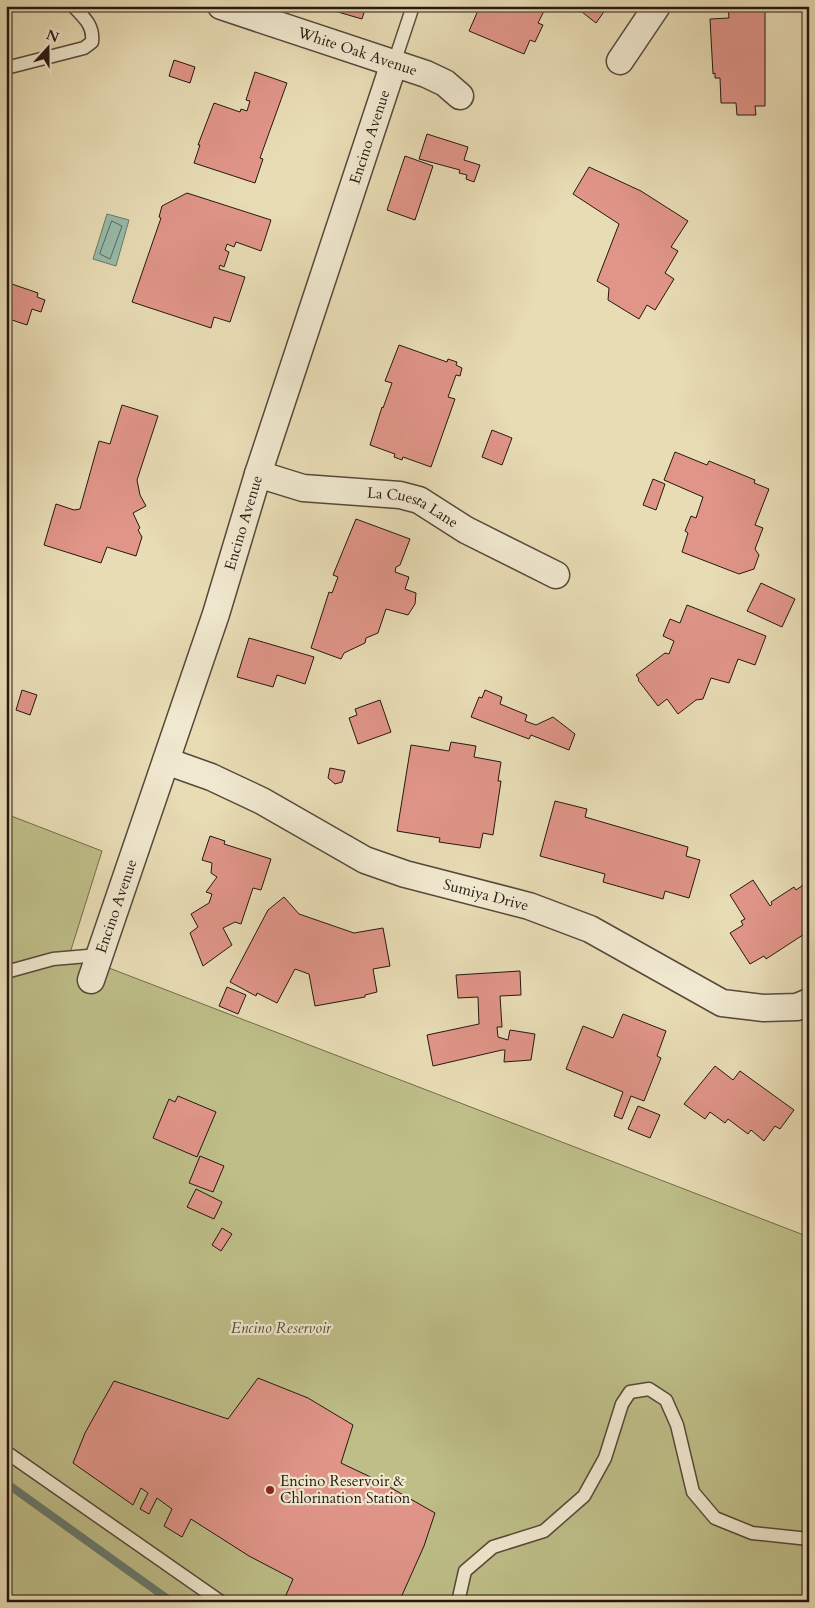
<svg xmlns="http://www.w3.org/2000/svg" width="815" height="1608" viewBox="0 0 815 1608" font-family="Cardo,serif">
<rect width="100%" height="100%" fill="#e8dcb5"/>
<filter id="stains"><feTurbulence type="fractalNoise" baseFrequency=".004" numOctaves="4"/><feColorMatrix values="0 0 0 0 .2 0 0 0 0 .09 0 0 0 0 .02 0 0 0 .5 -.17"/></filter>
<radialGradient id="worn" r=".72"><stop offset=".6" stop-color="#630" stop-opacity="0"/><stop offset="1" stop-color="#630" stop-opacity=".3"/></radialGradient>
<!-- green -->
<path fill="#bebe88" stroke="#726b4c" d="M6 814 102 851 70 953 809 1237V1602H6Z"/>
<!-- water -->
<path fill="#97bcab" stroke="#697a6d" d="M107 214 129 220 116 266 93 259Z"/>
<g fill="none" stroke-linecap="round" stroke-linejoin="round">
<!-- shore -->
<path stroke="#5e6a5e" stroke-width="1" d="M112 221 122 226 110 259 100 254Z"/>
<!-- stream -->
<path stroke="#697a6d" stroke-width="8" d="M6 1483 172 1602"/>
</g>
<!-- building -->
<path fill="#e09588" stroke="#251811" d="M333 6H366L362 19 331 10Z
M480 6H608L596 23 582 12 545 9 538 23 543 25 535 42 530 40 524 54 469 31Z
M728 6H765V106H755L756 115H737L736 103H721L720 78H715V73L713 74 710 19 729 18Z
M174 60 195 67 190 83 169 76Z
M255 72 287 83 260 158 263 159 255 183 194 163 200 145H198L214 103 240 112 241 109 247 111 250 101 246 100Z
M427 134 468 147 464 160 480 165 474 182 466 179 467 175 459 173 460 170 419 159Z
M405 156 433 166 415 220 387 210Z
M589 167 641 191 688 221 671 247 678 251 665 273 674 279 655 310 647 305 639 319 608 300 609 288 597 281 619 224 573 194Z
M187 193 271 220 261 251 236 242 234 247 227 244 225 250 229 252 224 267 220 265 219 269 245 277 230 322 214 317 211 328 132 302 161 218 159 217 162 206Z
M6 282 38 293 37 297 45 300 41 312 32 309 27 325 6 318Z
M399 345 447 362 448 359 457 362 456 365 462 368 460 376 456 375 448 397 455 399 431 467 403 457 402 460 394 457 395 454 370 445 382 407 383 408 392 383 385 381Z
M122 405 158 416 137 480 140 495 146 506 133 513 140 528 138 530 142 537 136 556 107 547 101 563 44 545 56 504 74 510 80 509 99 441 110 444Z
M492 430 512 438 502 465 482 457Z
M675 452 707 465 709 461 755 480 754 483 769 489 755 525 763 528 755 549 759 555 754 569 739 574 682 552 688 533 685 531 691 516 696 518 703 497 664 480Z
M653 479 665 484 656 510 643 505Z
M356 519 410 539 400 565 396 567 395 572 409 577 405 589 416 593 415 604 408 615 386 609 378 633 366 638 365 643 344 653 341 659 311 648 329 592 332 593 338 577 333 575Z
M761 583 795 599 782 627 747 611Z
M687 605 766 636 755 665 738 659 729 683 711 678 703 699 696 700 678 714 667 699 658 706 638 680 639 679 636 675 665 653 669 654 674 641 663 636 670 619 680 623Z
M249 638 314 657 305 684 277 675 273 687 237 677Z
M22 690 37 695 30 715 16 710Z
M485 690 502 697 500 704 527 715 525 721 536 725 553 717 575 734 569 750 531 735 529 739 471 717 479 697 482 698Z
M380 700 391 732 358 744 349 718 357 715 355 709Z
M451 742 476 746 474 757 501 762 498 781H501L493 835 483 833 480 848 439 842 440 838 397 831 411 745 449 751Z
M330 768 345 771 342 782 335 784 328 778Z
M555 801 587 809 585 817 688 847 686 856 700 860 689 898 665 891 663 899 603 882 605 874 540 856Z
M210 836 225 841 224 844 271 859 261 890 253 888 241 924 235 922 223 928 232 945 203 966 190 933 198 927 191 914 209 903 212 894 206 892 217 877 211 873 212 863 202 860Z
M753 880 770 906 772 904 771 902 794 887 796 890 809 881V931L766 959 764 956 750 964 730 933 743 925 741 921 745 919 730 895Z
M284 897 299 914 354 933 383 928 390 966 373 969 377 992 365 995V997L315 1006 309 974 295 969 277 1003 257 993 256 996 230 982 268 910Z
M520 971 521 995 500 996 502 1027H497L498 1037 508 1040 510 1030 535 1034 531 1060 504 1062 505 1050H502L433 1066 427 1035 479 1024 478 997 458 998 456 975Z
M227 987 246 995 238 1014 219 1006Z
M623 1014 666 1031 657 1056 661 1058 644 1101 631 1096 622 1119 614 1116 623 1092 566 1069 583 1026 613 1038Z
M715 1066 733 1080 740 1071 794 1110 780 1129 775 1126 764 1141 751 1130 748 1134 728 1119 725 1123 710 1112 705 1119 684 1104Z
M178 1096 216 1112 197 1157 153 1138 169 1099 175 1102Z
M638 1106 660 1115 650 1138 628 1129Z
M200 1156 224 1166 213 1192 189 1183Z
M196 1189 222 1202 214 1219 187 1207Z
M222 1228 232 1234 221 1251 212 1245Z
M258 1378 308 1398 353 1425 341 1463 379 1481 435 1513 424 1546 399 1602H283L293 1579 249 1556 191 1519 182 1537 164 1526 172 1509 157 1498 149 1514 140 1509 148 1493 141 1488 133 1505 73 1463 85 1433 114 1381 228 1419Z"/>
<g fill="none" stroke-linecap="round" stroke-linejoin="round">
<defs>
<path id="lane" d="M394 63 413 6
M6 68 84 48 92 42C94 26 84 17 73 6
M6 972 53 959 99 955
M6 1452 221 1602
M458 1602 465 1571 493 1547 544 1531 584 1496 605 1458 622 1404 630 1392 649 1389 666 1400 677 1425 693 1492 715 1518 752 1533 809 1539"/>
<g id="street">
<path id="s1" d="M221 6 426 74 445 83 460 96"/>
<path d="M620 61 657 6"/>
<path id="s2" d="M258 474 303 488 400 495 419 500 466 530 556 575"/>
<path id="s3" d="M166 761 211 777 262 801 365 860 405 874 529 906 590 929 722 1003 764 1008 797 1007 809 1002"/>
<path id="s4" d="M91 980 216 614 258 474 394 63"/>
</g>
</defs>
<!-- lane casing -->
<use href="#lane" stroke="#56493a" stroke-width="15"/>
<!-- street casing -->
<use href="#street" stroke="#56493a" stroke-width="29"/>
<!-- lane -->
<use href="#lane" stroke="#f0e8cf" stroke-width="12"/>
<!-- street -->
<use href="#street" stroke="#f0e8cf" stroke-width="26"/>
</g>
<!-- markers -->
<circle fill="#8f2418" stroke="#f0e8cf" stroke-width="2" cx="270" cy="1490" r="5"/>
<g text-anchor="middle" stroke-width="4.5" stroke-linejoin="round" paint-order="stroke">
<!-- street labels -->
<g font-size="15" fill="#251811" stroke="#f0e8cf">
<text dy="5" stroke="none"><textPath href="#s1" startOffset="144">White Oak Avenue</textPath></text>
<text dy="5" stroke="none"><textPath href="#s4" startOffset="888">Encino Avenue</textPath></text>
<text dy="5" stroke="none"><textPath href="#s2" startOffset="160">La Cuesta Lane</textPath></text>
<text dy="5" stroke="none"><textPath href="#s4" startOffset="482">Encino Avenue</textPath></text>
<text dy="5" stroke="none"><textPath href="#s3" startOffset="349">Sumiya Drive</textPath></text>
<text dy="5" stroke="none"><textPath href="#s4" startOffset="78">Encino Avenue</textPath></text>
</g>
<!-- park labels -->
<g font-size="15" font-style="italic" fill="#534a35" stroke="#f0e8cf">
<text x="281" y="1333">Encino Reservoir</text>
</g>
<!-- poi labels -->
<g font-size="15" fill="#251811" stroke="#f0e8cf" text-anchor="start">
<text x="280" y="1486">Encino Reservoir &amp;<tspan x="280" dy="17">Chlorination Station</tspan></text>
</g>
</g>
<!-- margin -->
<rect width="815" height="1608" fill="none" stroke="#e8dcb5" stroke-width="25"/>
<rect x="8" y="8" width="800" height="1593" fill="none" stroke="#251811" stroke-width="2.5"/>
<rect x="12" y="12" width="790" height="1583" fill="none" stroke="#251811"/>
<!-- north arrow -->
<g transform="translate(48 48) rotate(21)" stroke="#f0e8cf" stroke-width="4" paint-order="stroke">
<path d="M0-4L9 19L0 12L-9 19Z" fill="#251811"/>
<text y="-8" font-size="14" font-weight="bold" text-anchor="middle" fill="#251811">N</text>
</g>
<rect width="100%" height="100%" filter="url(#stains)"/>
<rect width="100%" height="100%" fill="url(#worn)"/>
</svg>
